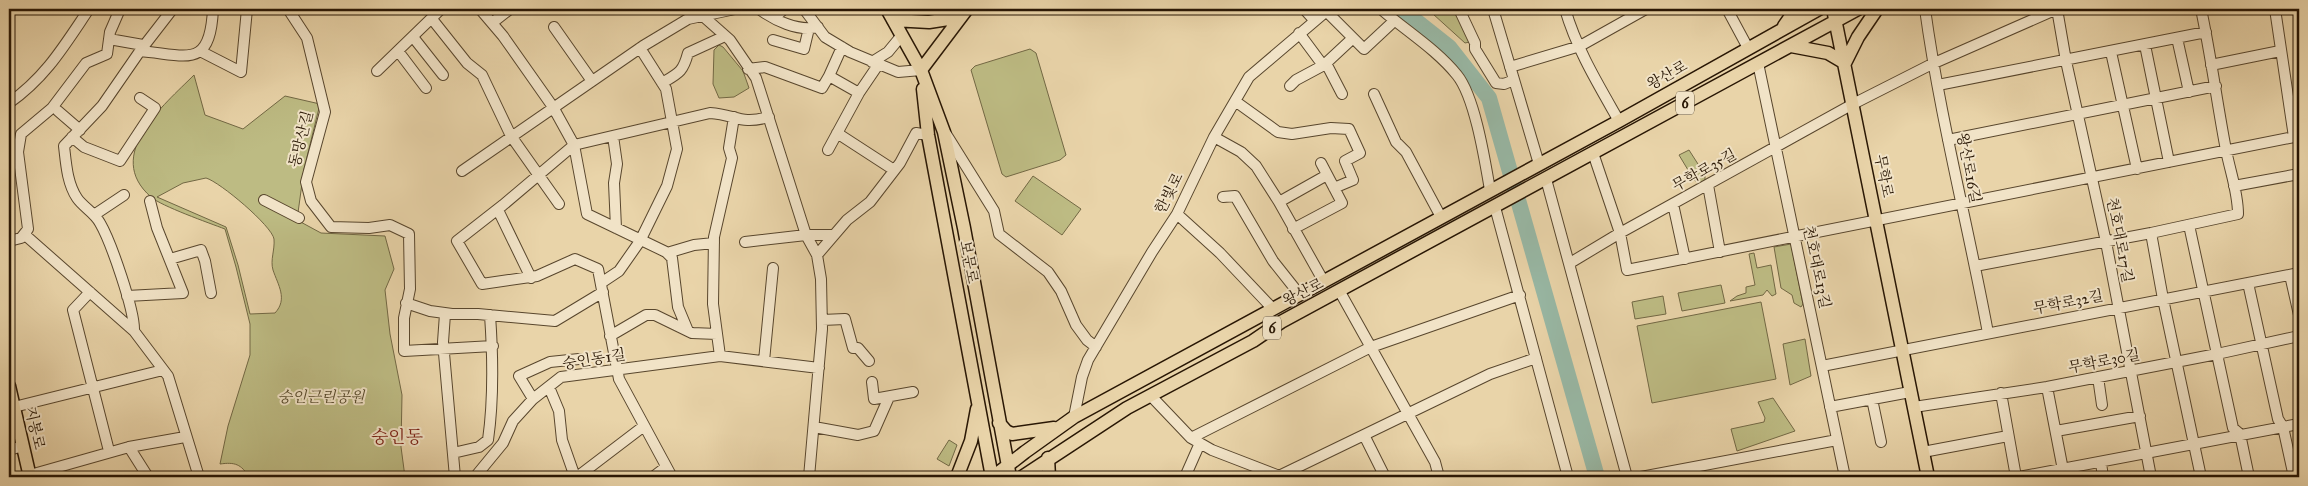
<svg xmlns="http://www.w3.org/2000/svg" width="2308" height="486" viewBox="0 0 2308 486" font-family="'IM FELL Great Primer','Noto Serif KR',serif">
<rect width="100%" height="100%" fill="#e9d4a9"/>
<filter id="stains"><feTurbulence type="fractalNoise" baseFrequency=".004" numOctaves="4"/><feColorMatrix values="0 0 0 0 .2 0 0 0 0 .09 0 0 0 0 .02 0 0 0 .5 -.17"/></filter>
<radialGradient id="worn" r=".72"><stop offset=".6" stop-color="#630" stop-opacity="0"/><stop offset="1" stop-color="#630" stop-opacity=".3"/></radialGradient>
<path fill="#bdbb83" stroke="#726844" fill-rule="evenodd" d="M1442 9H1459L1474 41 1465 43 1433 14Z
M719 45 723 47 743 71 749 88 734 97 719 98 713 84 714 50Z
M1030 49 1036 53 1066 155 1060 160 1006 177 1002 174 971 70 975 66Z
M194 75 205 115 243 129 285 96 320 104 304 169 297 220 321 233 385 236 394 269 385 290 390 334 402 395 401 447 405 477H249C241 464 235 462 220 464L228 426 250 355V324L236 267 225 229C209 223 161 206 151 197 103 155 164 105 194 75ZM206 178C220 182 272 226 274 239 275 250 270 260 273 270 278 285 288 299 275 313L250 314 238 265 226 227 157 197 183 183Z
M1689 150 1705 175V180L1701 184 1694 180 1679 155Z
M1033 176 1081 209 1062 235 1015 201Z
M1791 244 1803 304 1801 307 1794 303 1792 295 1781 288 1774 247Z
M1754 253 1757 268 1771 265 1776 294 1772 296 1767 290 1763 295 1730 301 1737 296 1746 293V287L1755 285 1749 254Z
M1721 285 1725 303 1682 311 1678 293Z
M1663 296 1666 314 1635 319 1632 302Z
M1761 302 1776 379 1652 403 1637 326Z
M1805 339 1811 376 1790 385 1783 344Z
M1773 398 1795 431 1737 451 1731 429 1764 422 1765 418 1758 402Z
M949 440 957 445 949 466 937 459Z"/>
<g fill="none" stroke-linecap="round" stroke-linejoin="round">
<path stroke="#98b8a5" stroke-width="16" d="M1401 9 1449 47 1489 98 1597 477"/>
<defs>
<path id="minor" d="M288 9 307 38 325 112 306 182 311 201 331 227 369 228 390 225 409 234 410 289 404 318V351L493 346
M480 9 503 36 553 107 574 145 587 214 666 252 672 258 678 307 688 331
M695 9 730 40 756 78 806 235 817 255 821 279 822 329 809 477
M759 9C774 20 798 32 818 27
M804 9 825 37 850 52 898 72 921 70
M1304 9 1314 20
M1381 9C1406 31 1436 49 1457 75 1475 97 1485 161 1490 190
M1459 9 1475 43V49L1496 83 1504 84 1514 80
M1493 9 1539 164
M1565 9C1577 50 1598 84 1619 121
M1727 9 1748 48
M1925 9C1940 118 1968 225 1988 333
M2057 9 2066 61 2106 242 2151 477
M2275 9 2294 137
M1326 11 1364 49 1394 21
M774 18 784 9
M432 19 467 63 482 75 511 136 559 204
M492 23 510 9
M554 27 592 81
M1299 33 1322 64 1328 67 1342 94
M413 37 443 75
M2177 38 2189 92
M109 39 143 45
M773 40 804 49 809 28
M2145 45 2169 162
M140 51 171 11 170 9
M200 51 241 72 247 9
M398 51 426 88
M2111 52 2137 169
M872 62 888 52 902 35
M1758 63 1845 477
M2211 65 2280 51
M1510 67 1580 46 1646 9
M748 69 765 67 822 88 829 76 859 93
M377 71 441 9
M829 76 842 47
M662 83C679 73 683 72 688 53L725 36
M1938 85 2206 32
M1290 86 1296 80 1324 65 1353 38
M1374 94 1396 142 1406 152 1441 217
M1235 101 1278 132 1292 134 1331 128 1349 129 1360 153 1345 161 1353 180 1334 188
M9 103C46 77 64 46 89 9
M58 111 80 130
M837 133 894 170
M946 134 994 211 999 234 1048 272 1061 291 1076 325 1087 340 1096 347
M613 136 617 164 614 183 616 228
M72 137 84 147 120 161 155 108 140 98
M1214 137 1241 152 1256 166 1279 202 1324 282
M1948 140 2216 86
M828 150 859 93 878 65
M1593 153 1620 233 1627 270 2299 136
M462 171 643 46 688 19 735 9
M1546 179 1627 477
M1708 185 1720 252
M2234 186 2299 174
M1223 197 1235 196 1273 261 1300 295
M264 200 299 218
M1279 202 1327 175
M1673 204 1685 259
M1495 207 1568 477
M498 210 531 278
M1177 214 1220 253 1273 309
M94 215 124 195
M2189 225 2233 428 2240 434 2249 477
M1293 229 1342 203 1321 163
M2151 233 2163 299 2201 477
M24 234 134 331 168 376 199 477
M9 241 21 238 28 229 18 152 21 134 52 108 86 63 107 54 110 32 120 9
M745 242 806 235H833
M667 253 694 245 714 243
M817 255 847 220 870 202 900 163 916 133 928 135
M170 259 201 250 205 261 211 293
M1570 263 1620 233 1853 104 1932 64 2057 9
M1975 266 2151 233 2238 214C2238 192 2230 171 2226 150 2217 103 2211 56 2201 9
M2290 275 2299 315
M601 283 619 271 640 241 667 186 677 149 666 89 640 48
M2248 283 2278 419 2283 427 2294 477
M90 292 73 310 109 451
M1340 292 1435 462 1439 477
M127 296 183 293 157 228 150 201
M406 303 430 311 452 314H478L555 321 603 292
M445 314 443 342 455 477
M822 320 845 319 853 348H858L869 361
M134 331C135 311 111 242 100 223 95 213 83 207 77 198 67 183 66 163 64 146L102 106 140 51C187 55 210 70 213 9
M610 336 646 315H655L692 333 717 334
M720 356 713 304 714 237 732 158 729 148 734 117
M764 361 773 268
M1822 366 2299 273
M2098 377 2102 405
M872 382 874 399 913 392
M549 387 559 411 562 440 575 477
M2047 387 2063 470
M2001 393 2016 477
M1151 396 1191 438 1212 450 1282 477
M533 399 519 376 550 362 579 359
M1872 399 1881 442
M14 407 163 370
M1830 407 1910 392
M1914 407 2047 387 2217 354 2299 336
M1074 417 1082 377 1088 360 1152 252 1177 214 1214 137 1249 77 1329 9
M814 427 858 435 874 431 889 397
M2056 431 2140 416
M1364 435 1385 477
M1191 438 1371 347 1520 295
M9 450 23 446
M1923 452 2008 436
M453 453 479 447 488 440C494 398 493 357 490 315
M2101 463 2103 477
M30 475 129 447
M1279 476 1490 374 1536 358
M148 477 129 447 185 437
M475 477 503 443 513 421 533 399 561 377 720 356 819 368
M580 477 581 474 644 426
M653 477 666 467
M672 477 619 379 598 269 575 259 537 276 482 284 457 241 503 205 574 145 710 113C737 115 740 125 769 117
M1185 477 1200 443
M1641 477 1837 440
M2019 477 2299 424"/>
<path id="major" d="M887 9 921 70 944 132 964 228 1010 477
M1833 9 1928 477
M893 20 929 22 961 17
M1784 26 1796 9
M1791 46 1828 53 1845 63
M1845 63 1858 37 1877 9
M921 70 967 9
M923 89 928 135 992 477
M9 386 30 477
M999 423 1006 431 1012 434 1054 428
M1048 458 1049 477
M957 477 971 441 977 409
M993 477 1025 452 1074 417 1619 121 1819 9
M1022 477 1127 408 1253 341 1281 322 1858 9"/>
</defs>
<use href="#minor" stroke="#58462d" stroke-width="12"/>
<use href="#major" stroke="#281604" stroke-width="15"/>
<use href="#minor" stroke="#f1e3c7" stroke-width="10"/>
<use href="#major" stroke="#e9d4a9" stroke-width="12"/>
</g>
<g text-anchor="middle" stroke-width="4" stroke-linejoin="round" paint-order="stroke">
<g fill="#f1e3c7" stroke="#64543e" stroke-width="1">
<rect x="1676" y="91.5" width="18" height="23" rx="4"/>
<rect x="1263" y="316.5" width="18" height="23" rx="4"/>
</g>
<g font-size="14" font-weight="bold" fill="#281604">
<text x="1685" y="108">6</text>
<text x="1272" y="333">6</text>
</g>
<g font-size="15" fill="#281604" stroke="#f1e3c7">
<text transform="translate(1667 75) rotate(-29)" y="5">왕산로</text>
<text transform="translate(301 139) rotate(-76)" y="5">동망산길</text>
<text transform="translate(1969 168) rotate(79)" y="5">왕산로16길</text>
<text transform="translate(1704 170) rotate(-29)" y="5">무학로35길</text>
<text transform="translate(1884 176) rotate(79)" y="5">무학로</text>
<text transform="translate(1169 193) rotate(-63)" y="5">한빛로</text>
<text transform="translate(2120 240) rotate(79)" y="5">천호대로17길</text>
<text transform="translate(969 262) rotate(79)" y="5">보문로</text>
<text transform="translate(1817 267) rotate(78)" y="5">천호대로13길</text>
<text transform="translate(1303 292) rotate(-27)" y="5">왕산로</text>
<text transform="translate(2068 302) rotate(-11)" y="5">무학로32길</text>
<text transform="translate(594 359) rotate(-9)" y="5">숭인동1길</text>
<text transform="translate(2104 361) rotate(-11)" y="5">무학로30길</text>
<text transform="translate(35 428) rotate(77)" y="5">지봉로</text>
</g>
<g font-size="15" font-style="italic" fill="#55482a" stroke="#f1e3c7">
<text x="321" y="402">숭인근린공원</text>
</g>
<g font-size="18" fill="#7a1f14" stroke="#f1e3c7">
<text x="397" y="443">숭인동</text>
</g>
</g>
<rect width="2308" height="486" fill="none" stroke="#e9d4a9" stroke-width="30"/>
<rect x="10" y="10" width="2288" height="466" fill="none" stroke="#281604" stroke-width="2.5"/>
<rect x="15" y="15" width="2278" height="456" fill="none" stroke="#281604"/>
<rect width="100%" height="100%" filter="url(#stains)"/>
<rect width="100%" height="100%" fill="url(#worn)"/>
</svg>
